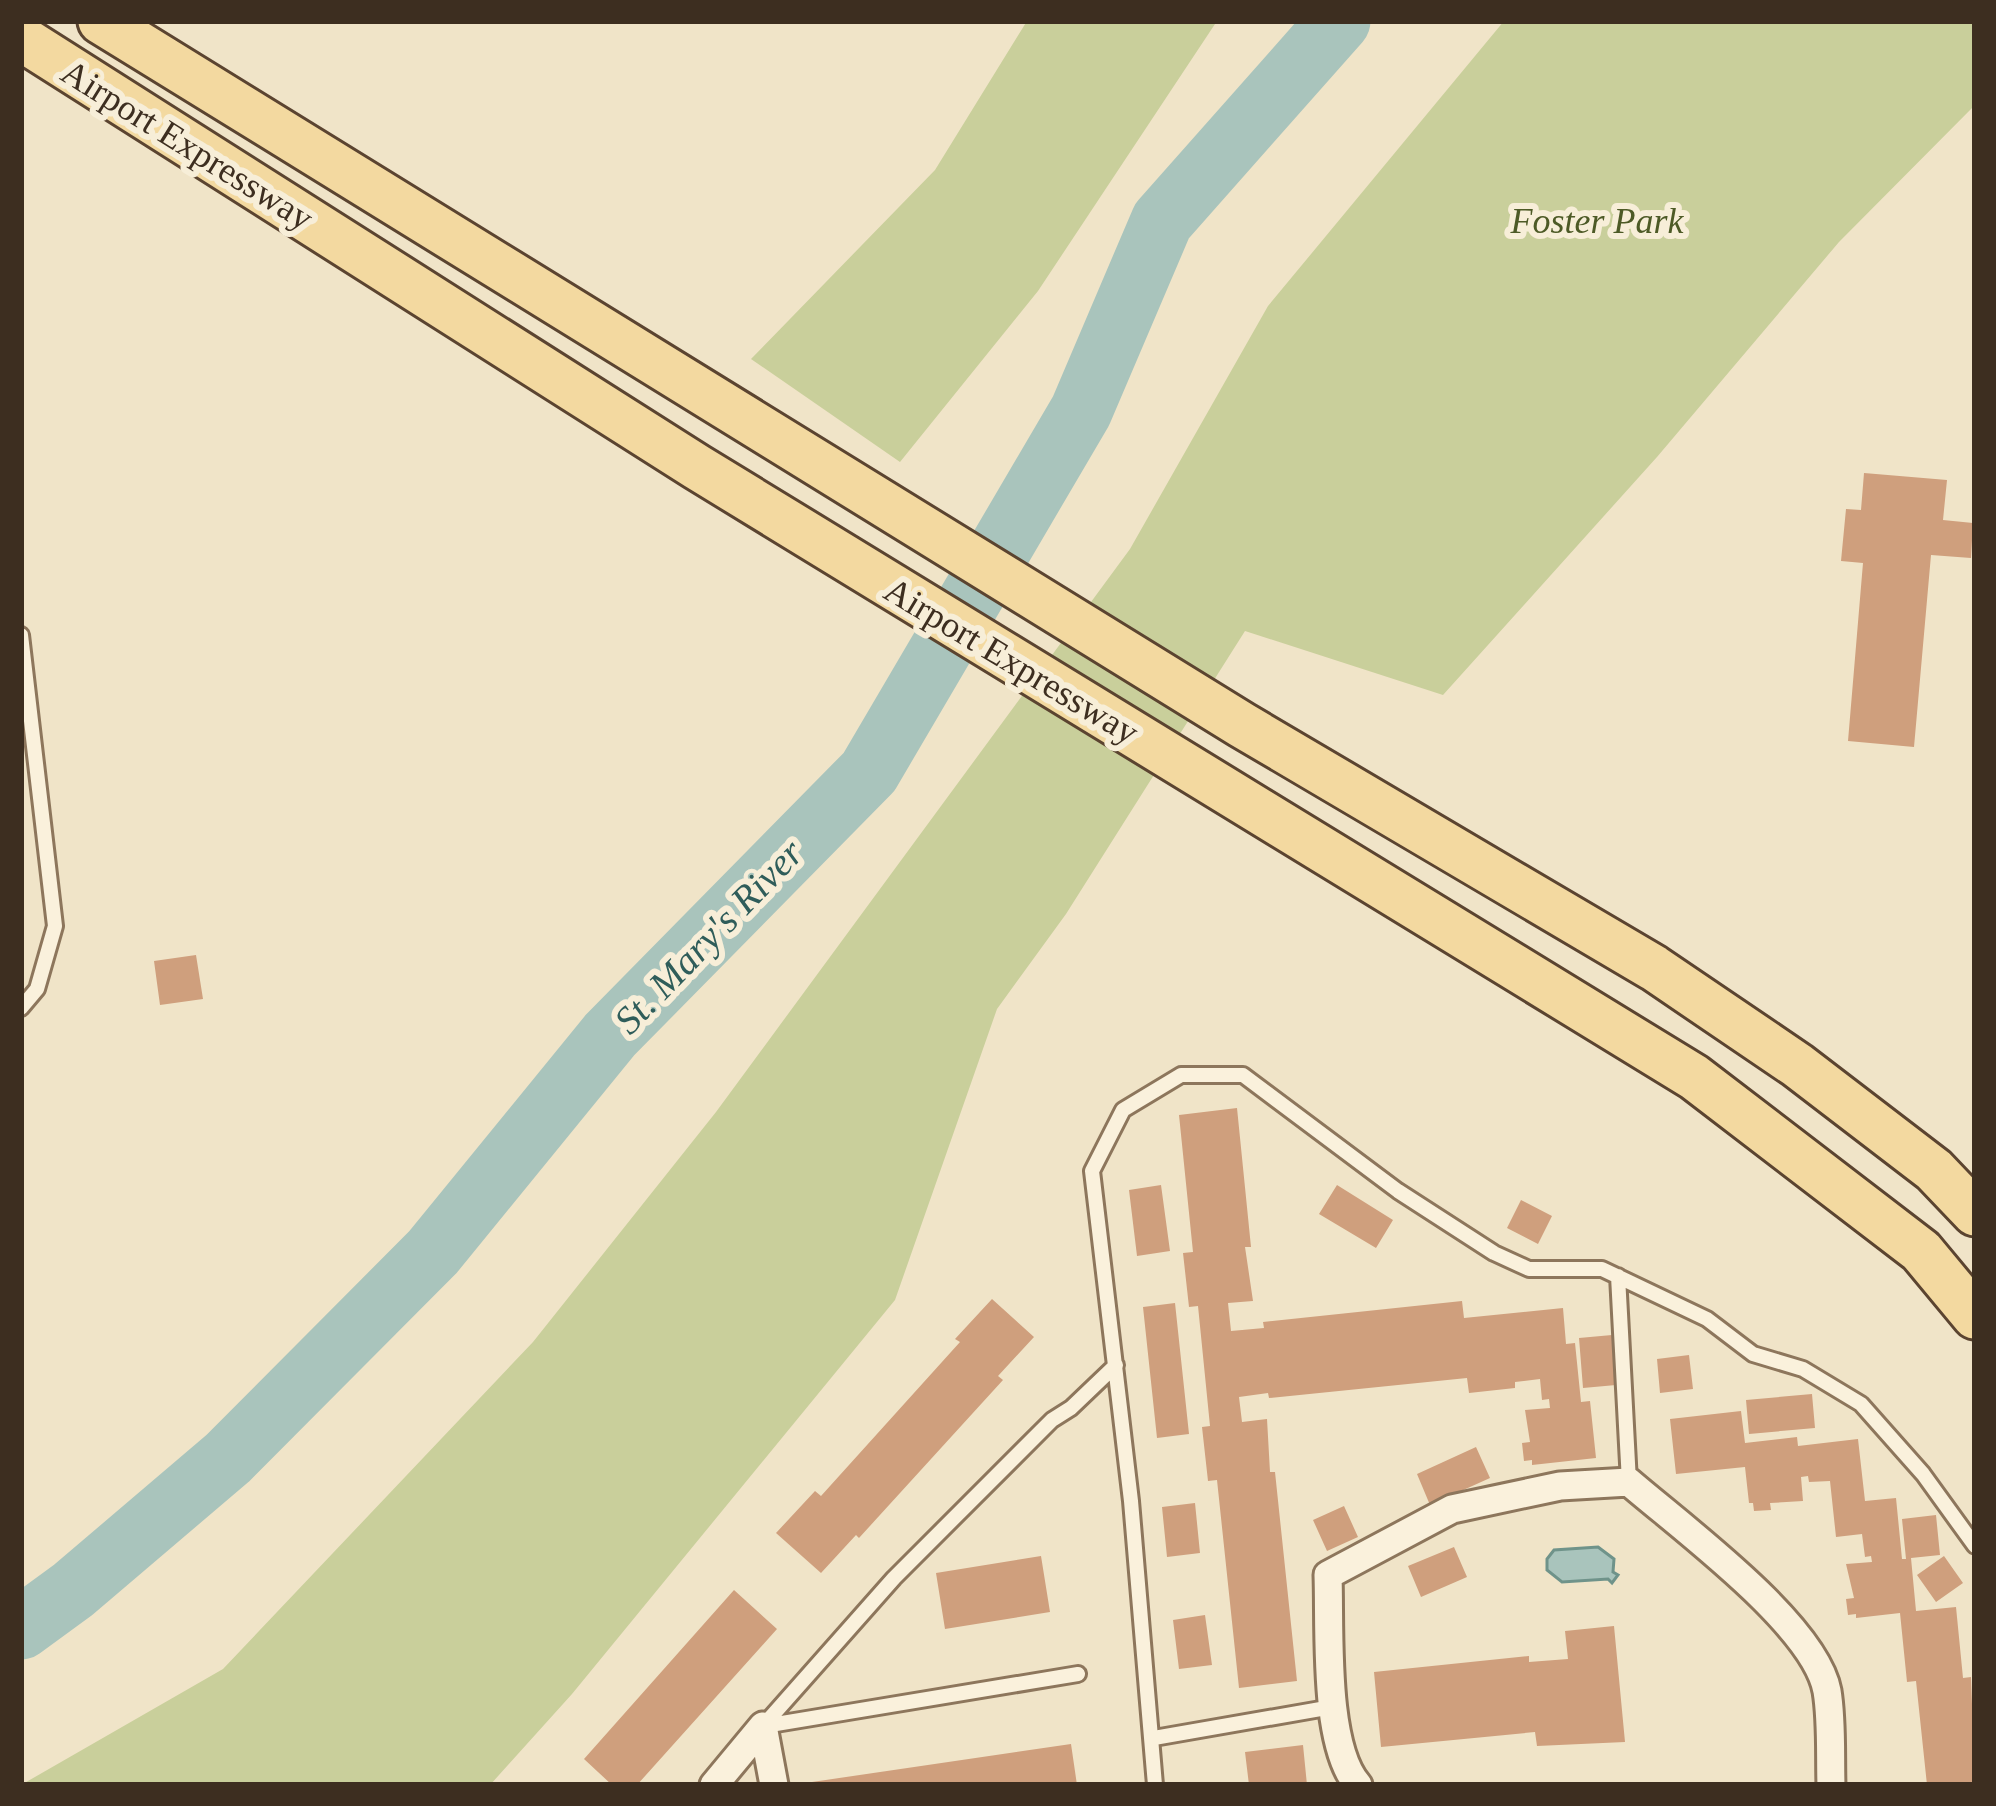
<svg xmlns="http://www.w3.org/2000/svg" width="1996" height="1806" viewBox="0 0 1996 1806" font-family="'Times New Roman',serif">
<rect width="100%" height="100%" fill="#f0e4c8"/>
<path fill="#c9cf9b" d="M1027 21H1217L1038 291 900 462 751 359 935 170Z
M1504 21H1975V105L1839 242 1657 457 1443 695 1245 631 1066 914 997 1009 895 1300 572 1694 490 1785H21L223 1669 533 1342 716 1112 1130 549 1268 306Z"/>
<path fill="#a9c4bc" stroke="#6f938a" stroke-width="3" d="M1598 1547 1614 1559 1613 1572 1618 1575 1612 1583 1608 1579 1562 1582 1547 1570V1559L1554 1550Z"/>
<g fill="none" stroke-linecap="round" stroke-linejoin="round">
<path stroke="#a9c4bc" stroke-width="63" d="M21 1628 73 1590 228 1458 433 1252 610 1035 869 772 1081 411 1162 221 1339 21"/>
</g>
<path fill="#cf9f7d" d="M1864 473 1947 480 1943 520 1973 523 1971 558 1931 555 1914 747 1848 741 1863 563 1841 561 1846 509 1861 510Z
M196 955 203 999 160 1005 154 961Z
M1237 1108 1251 1247H1245L1253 1301 1228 1303 1231 1331 1264 1328 1263 1322 1462 1301 1464 1318 1563 1308 1566 1344 1575 1343 1581 1402 1590 1401 1596 1458 1532 1465V1460L1524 1461 1522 1443 1530 1442 1525 1410 1550 1408 1549 1399 1542 1400 1540 1379 1515 1382V1388L1469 1393 1467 1378 1269 1398 1268 1393 1239 1397 1242 1422 1267 1419 1270 1472H1275L1297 1681 1239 1688 1217 1480 1208 1481 1202 1427 1210 1426 1198 1306 1189 1307 1183 1253 1193 1252 1179 1115Z
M1161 1185 1170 1251 1137 1256 1129 1190Z
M1337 1185 1393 1220 1376 1248 1319 1214Z
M1521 1200 1552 1216 1538 1244 1507 1228Z
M992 1299 1034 1337 998 1376 1003 1380 859 1538 856 1535 821 1573 776 1533 815 1491 821 1496 960 1342 955 1339Z
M1175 1303 1189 1434 1157 1438 1143 1307Z
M1612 1335 1616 1385 1583 1388 1579 1338Z
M1689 1355 1693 1389 1660 1393 1657 1359Z
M1812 1394 1815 1428 1749 1434 1746 1400Z
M1741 1411 1745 1443 1797 1437 1798 1446 1858 1439 1865 1501 1896 1498 1902 1559H1906L1902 1519 1936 1515 1940 1555 1911 1558 1916 1611 1956 1607 1963 1678 1971 1677 1975 1785H1927L1916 1681 1907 1682 1900 1613 1856 1618V1614L1848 1615 1846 1599 1854 1598 1846 1564 1872 1562 1871 1556 1865 1557 1862 1534 1836 1537 1830 1481 1809 1482 1808 1476 1801 1477 1803 1501 1770 1503 1771 1510 1754 1511 1753 1503H1749L1745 1467 1676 1474 1670 1419Z
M1476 1447 1490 1478 1430 1505 1417 1474Z
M1195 1503 1200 1553 1167 1557 1162 1507Z
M1344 1506 1358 1537 1327 1551 1313 1520Z
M1454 1547 1467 1577 1421 1597 1408 1566Z
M1041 1556 1050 1612 945 1629 936 1573Z
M1944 1556 1963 1583 1936 1602 1917 1575Z
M734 1590 777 1629 637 1785H612L584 1759Z
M1205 1615 1212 1665 1179 1669 1173 1620Z
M1614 1626 1625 1742 1537 1746 1535 1732 1381 1747 1374 1672 1529 1656V1662L1568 1659 1565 1631Z
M1071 1744 1077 1785H812V1782Z
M1303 1745 1307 1785H1249L1245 1752Z"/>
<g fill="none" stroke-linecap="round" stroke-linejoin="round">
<defs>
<path id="lane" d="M21 635 55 926 37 989 21 1008
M1618 1276 1629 1482
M763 1726 894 1578 1052 1420 1071 1408 1116 1365
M764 1726 1078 1674
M1154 1738 1332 1707
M1155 1785 1131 1501 1092 1171 1123 1110 1181 1075H1243L1398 1191 1494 1253 1529 1269H1602L1707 1319 1753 1354 1803 1369 1861 1404 1923 1474 1975 1546"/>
<path id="street" d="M763 1726 774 1785
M714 1785 763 1726
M1358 1785C1323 1745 1330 1629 1328 1575L1452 1509 1560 1486 1629 1482C1681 1527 1815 1625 1827 1691 1832 1721 1830 1755 1831 1785"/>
<path id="primary" d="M101 21 1242 725 1654 968 1797 1065 1934 1170 1975 1213
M21 38 697 467 1694 1077 1921 1251 1975 1316"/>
</defs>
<use href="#lane" stroke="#8d765c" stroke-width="20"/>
<use href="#street" stroke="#8d765c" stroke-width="33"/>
<use href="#primary" stroke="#5b4430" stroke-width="51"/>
<use href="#lane" stroke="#faf1dc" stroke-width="14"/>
<use href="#street" stroke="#faf1dc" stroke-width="27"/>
<use href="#primary" stroke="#f3d9a0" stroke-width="45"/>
</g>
<g text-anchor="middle" stroke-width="12" stroke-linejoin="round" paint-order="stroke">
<g font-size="36" fill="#3d2e20" stroke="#f7eed8">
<text transform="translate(188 144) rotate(32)" y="13">Airport Expressway</text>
<text transform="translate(1012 660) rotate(31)" y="13">Airport Expressway</text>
</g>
<g font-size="36" font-style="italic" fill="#4d5a26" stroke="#f7eed8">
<text x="1597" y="233">Foster Park</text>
</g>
<g font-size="39" font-style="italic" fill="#2f5d5a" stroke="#f7eed8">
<text transform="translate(708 936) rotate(-46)" y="14">St. Mary's River</text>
</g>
</g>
<rect width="1996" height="1806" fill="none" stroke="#3d2e20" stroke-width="48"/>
</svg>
